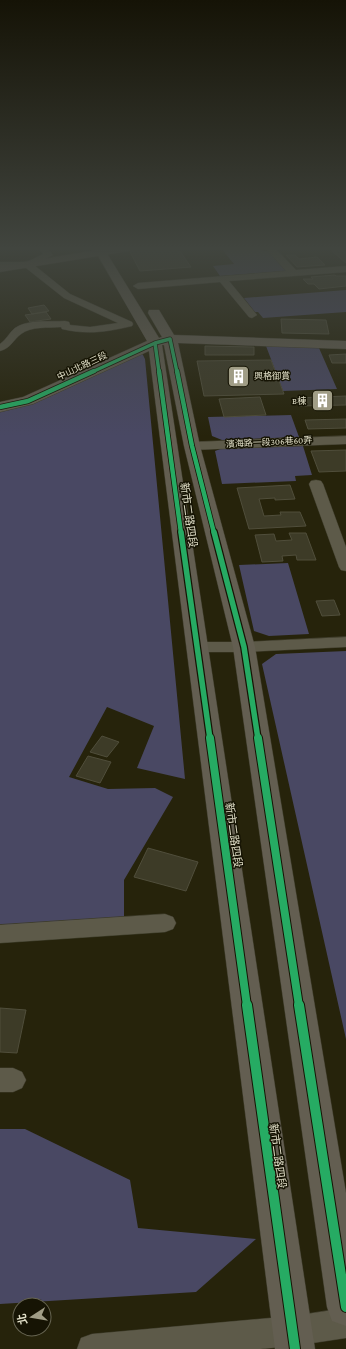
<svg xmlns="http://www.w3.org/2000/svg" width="346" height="1349" viewBox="0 0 346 1349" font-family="'Crimson Pro','Noto Sans TC',serif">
<rect width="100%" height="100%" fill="#26230b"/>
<path fill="#494863" d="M220 247H259L263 251H270L287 269 285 271 220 276 213 266 234 264Z
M346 290V312L263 318 258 312H255L244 298Z
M266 346 319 348 337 389 283 391Z
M140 349 145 359 185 779 137 768 154 726 107 707 69 777 108 789 155 788 173 797 124 880V930L0 929V407Z
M291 415 299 437 222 440 212 436 208 417Z
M303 446 312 475 295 476 296 481 222 484 215 451 223 448Z
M288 563 309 634 269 636 254 631 239 565Z
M346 651V1039L262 664 276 654Z
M0 1129H25L130 1180 138 1228 256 1239 196 1292 0 1304Z"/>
<path fill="#3d3b27" stroke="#504e3b" d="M151 247H177L191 267 140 271 130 252 133 250Z
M346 249V263L332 251Z
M286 255H295L299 259 317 257 325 265 297 267Z
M335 275 336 276H346V286L319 289 314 284H308L303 279H313L311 277Z
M44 305 49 311 32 314 28 308Z
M46 312 51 319 30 322 25 315Z
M281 319 326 320 329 334 282 333Z
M205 346 254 347V355H205Z
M346 354V363H332L329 355Z
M271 360 284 394 204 396 197 361Z
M346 396V405L299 406 296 398Z
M260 397 266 415 224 417 219 399Z
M346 419V428L308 429 305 420Z
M346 450V471L319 472 311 451Z
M290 485 295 499 275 500V498L259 499 264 516 281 515 280 512H300L306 526 249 529 237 488Z
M289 533H306L316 560H297L296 555 282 556 283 561 262 562 255 535 274 534 276 541 292 540Z
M334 600 340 615 322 616 316 601Z
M102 736 119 742 107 757 90 752Z
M88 756 111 762 100 783 76 776Z
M148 848 198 862 186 891 134 877Z
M0 1008 26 1010 17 1053 0 1052Z"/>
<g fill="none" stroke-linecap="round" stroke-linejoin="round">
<defs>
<path id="street" d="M37 247H46L53 255 34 265 70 294 132 322 133 324 132 326C107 332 87 335 62 329L61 327C49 328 31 326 21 334 13 340 11 348 0 351V344C6 340 9 333 15 328 28 319 50 322 65 321L69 322 70 325 90 327 118 323 64 298 26 268H0V262H27L43 254Z
M267 247H274L296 270 346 266V272L229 281 257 315 252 318 249 317 220 282 138 289 133 286 138 283 286 271 267 250Z
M346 436V444L192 450 188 449 186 446 188 443 192 442Z
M316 480 321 481 323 484 346 547V571L341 570 339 567 309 484 311 481Z
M346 637V647L244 652H197L191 651 189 647 191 643 197 642H244Z
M165 914 173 917 176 923 173 929 165 932 0 943V925Z
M0 1068H13L22 1072 26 1080 22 1088 13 1092H0Z
M346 1308V1338L293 1346 260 1349H77L81 1338 92 1334 293 1316Z"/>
<path id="secondary" d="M93 247H103L159 338 162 337 148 313 149 310H159L174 335 346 341V349L178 343 200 446 255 647 346 1193V1326L332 1321 327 1307 233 647 184 446 164 345H162L315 1349H275L149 351 33 404 0 412V402L23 397 147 341Z"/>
<path id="primary" d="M115 247H141L135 250 0 272V266Z"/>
</defs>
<use href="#street" stroke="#3e3c2b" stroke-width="1"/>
<use href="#secondary" stroke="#3e3c2b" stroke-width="1"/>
<use href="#primary" stroke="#3e3c2b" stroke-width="1"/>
<use href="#street" fill="#5d5a49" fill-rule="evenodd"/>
<use href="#secondary" fill="#635e51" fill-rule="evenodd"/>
<use href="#primary" fill="#61594c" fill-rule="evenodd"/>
<defs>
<path id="cycleway-far4" d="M155 343 159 372
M92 372 155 343 170 339 177 372"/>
<path id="cycleway-far3" d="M159 371 181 533
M177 371 192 446 214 533
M0 407 28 401 94 371"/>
<path id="cycleway-far2" d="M181 532 210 739
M214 532 244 647 258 739"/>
<path id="cycleway-far1" d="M210 738 247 1006
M258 738 299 1006"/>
<path id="cycleway" d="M247 1005 295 1349
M299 1005 346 1307"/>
</defs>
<use href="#cycleway-far4" stroke="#161404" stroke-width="5"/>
<use href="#cycleway-far3" stroke="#161404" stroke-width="6"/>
<use href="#cycleway-far2" stroke="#161404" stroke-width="8"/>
<use href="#cycleway-far1" stroke="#161404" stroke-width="10"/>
<use href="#cycleway" stroke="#161404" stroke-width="12"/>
<use href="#cycleway-far4" stroke="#26ab63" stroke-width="3.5"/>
<use href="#cycleway-far3" stroke="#26ab63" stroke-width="4.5"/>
<use href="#cycleway-far2" stroke="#26ab63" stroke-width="5.5"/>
<use href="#cycleway-far1" stroke="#26ab63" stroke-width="8"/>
<use href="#cycleway" stroke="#26ab63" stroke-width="10"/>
</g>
<linearGradient id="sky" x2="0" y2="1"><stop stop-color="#151306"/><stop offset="0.57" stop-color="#41453f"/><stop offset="1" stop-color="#41453f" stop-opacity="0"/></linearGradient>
<rect width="346" height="436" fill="url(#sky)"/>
<defs>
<symbol id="building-square" viewBox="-11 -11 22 22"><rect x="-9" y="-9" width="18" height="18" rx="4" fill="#a09d86" stroke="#161404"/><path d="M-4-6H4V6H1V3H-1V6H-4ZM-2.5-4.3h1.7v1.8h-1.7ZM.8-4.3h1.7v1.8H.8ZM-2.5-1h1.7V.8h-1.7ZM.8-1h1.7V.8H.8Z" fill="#fff"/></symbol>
</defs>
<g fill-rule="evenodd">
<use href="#building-square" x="226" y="364" width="25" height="25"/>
<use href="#building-square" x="310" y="388" width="25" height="25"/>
</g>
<g text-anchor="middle" stroke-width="3" stroke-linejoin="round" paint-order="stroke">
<g font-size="9" fill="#e1dfc8" stroke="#161404">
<text transform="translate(82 366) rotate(-25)" y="3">中山北路三段</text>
<text transform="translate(269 442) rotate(-3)" y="3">濱海路一段306巷60弄</text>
</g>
<g font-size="9" fill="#e1dfc8" stroke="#161404" text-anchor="start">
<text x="254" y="379">興格御賞</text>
<text x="306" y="404" text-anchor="end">B棟</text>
</g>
<g font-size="11" fill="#e1dfc8" stroke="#161404">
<text transform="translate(189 515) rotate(82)" y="4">新市二路四段</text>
<text transform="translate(234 835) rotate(82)" y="4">新市二路四段</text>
<text transform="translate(278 1156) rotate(82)" y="4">新市二路四段</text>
</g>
</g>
<g transform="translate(32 1317) rotate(258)"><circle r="19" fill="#161404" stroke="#676552"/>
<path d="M0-3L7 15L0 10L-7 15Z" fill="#a09d86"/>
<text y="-6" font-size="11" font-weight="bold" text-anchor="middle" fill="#e1dfc8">北</text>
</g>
</svg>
